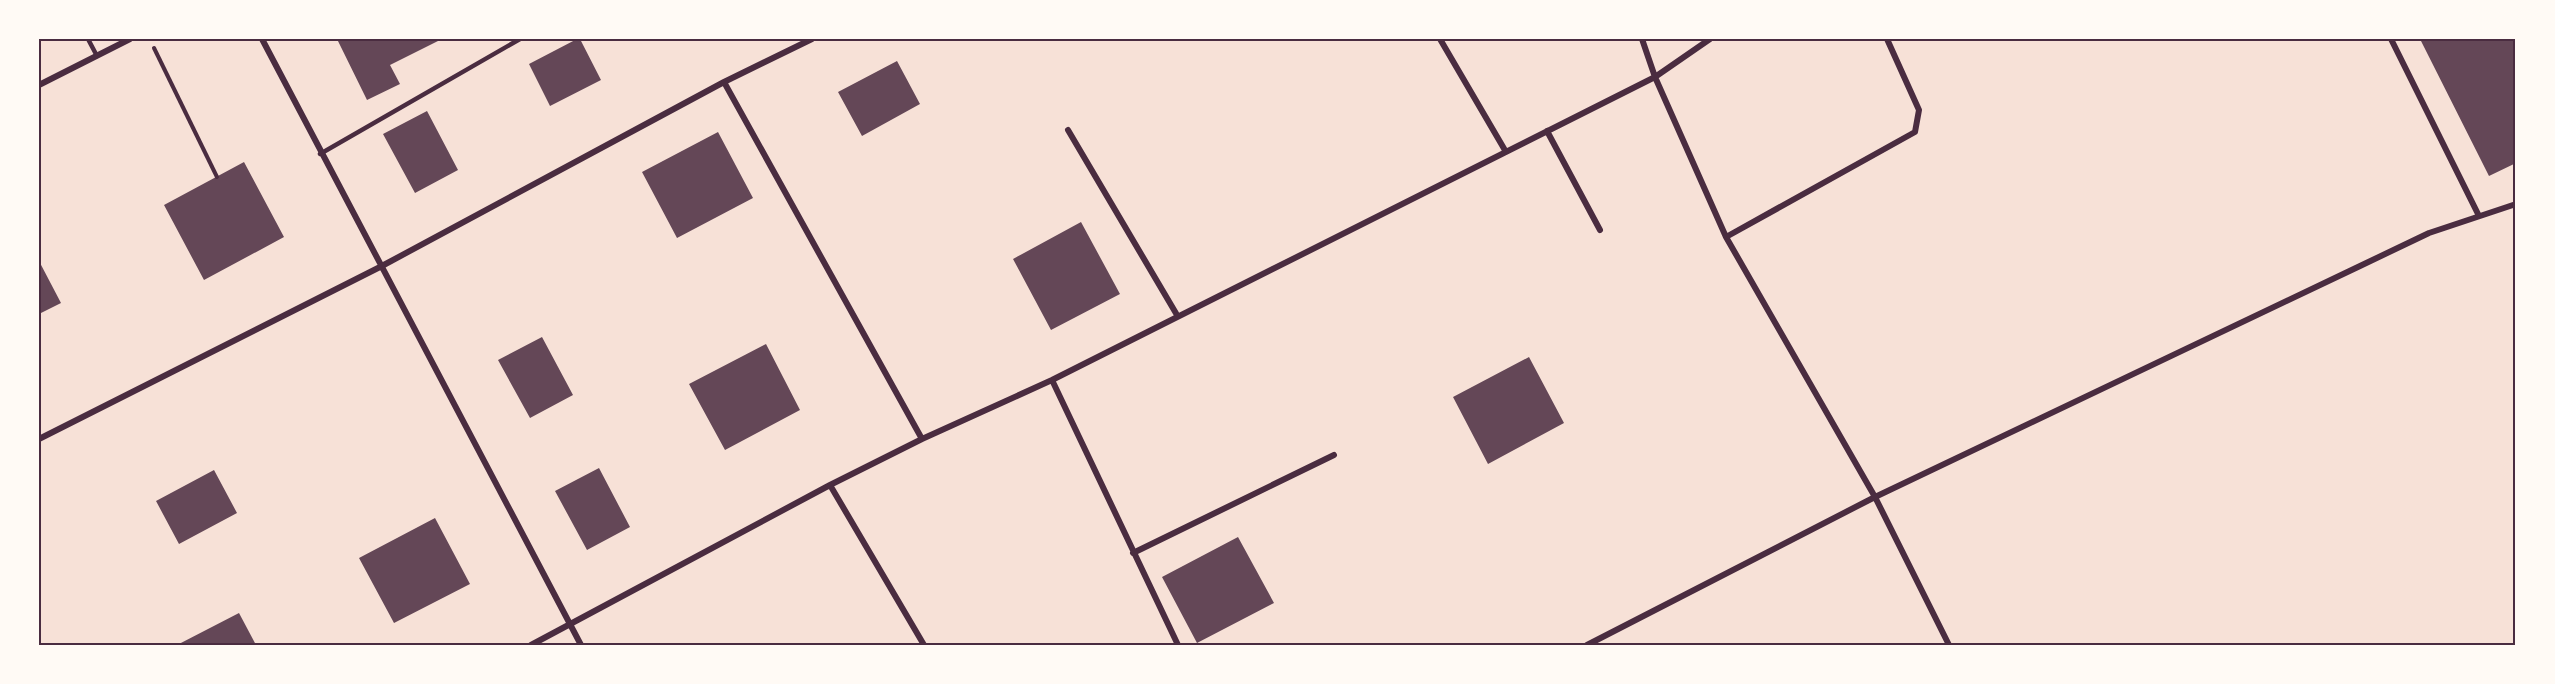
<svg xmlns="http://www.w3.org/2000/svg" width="2555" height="684" viewBox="0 0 2555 684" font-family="Mulish,sans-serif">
<rect width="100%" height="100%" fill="#f7e1d7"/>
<path fill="#644757" d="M337 39H442L390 65 400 84 367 100Z
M577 39H580L601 80 550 106 529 64Z
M2420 39H2516V163L2489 176Z
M897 61 920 104 862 136 838 92Z
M427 111 458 170 415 193 383 134Z
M718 132 753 198 677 238 642 172Z
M244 162 284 237 204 280 164 205Z
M1081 222 1120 294 1051 330 1013 259Z
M39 261 61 303 39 314Z
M542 337 573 395 530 418 498 360Z
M766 344 800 410 725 450 689 384Z
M1529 357 1564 423 1488 464 1453 397Z
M599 468 630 527 587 550 555 491Z
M214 470 237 513 179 544 156 501Z
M435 518 470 584 394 623 359 558Z
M1238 537 1274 603 1197 643 1162 577Z
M239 613 256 645H177Z"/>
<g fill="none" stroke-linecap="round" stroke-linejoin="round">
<path stroke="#4a2c40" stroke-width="4" d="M154 48 217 177"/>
<path stroke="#4a2c40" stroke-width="4.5" d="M88 39 97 56
M320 154 520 39"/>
<path stroke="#4a2c40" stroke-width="6" d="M262 39 581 645
M1440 39 1506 152
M1642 39 1655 77 1726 237 1875 497 1949 645
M2391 39 2479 216
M724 82 922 439
M39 85 130 39
M1068 130 1177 315
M1547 131 1600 230
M1726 237 1915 132 1919 110 1887 39
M1052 380 1178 645
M39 439 380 267 724 82 812 39
M830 485 924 645
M1133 553 1334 455
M531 645 830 485 922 439 1052 380 1655 77 1710 39
M1587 645 1875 497 2360 266 2429 233 2516 204"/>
</g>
<rect width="2555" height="684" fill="none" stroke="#fffaf5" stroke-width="81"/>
<rect x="40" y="40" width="2474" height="604" fill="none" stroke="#4a2c40" stroke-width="2"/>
</svg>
